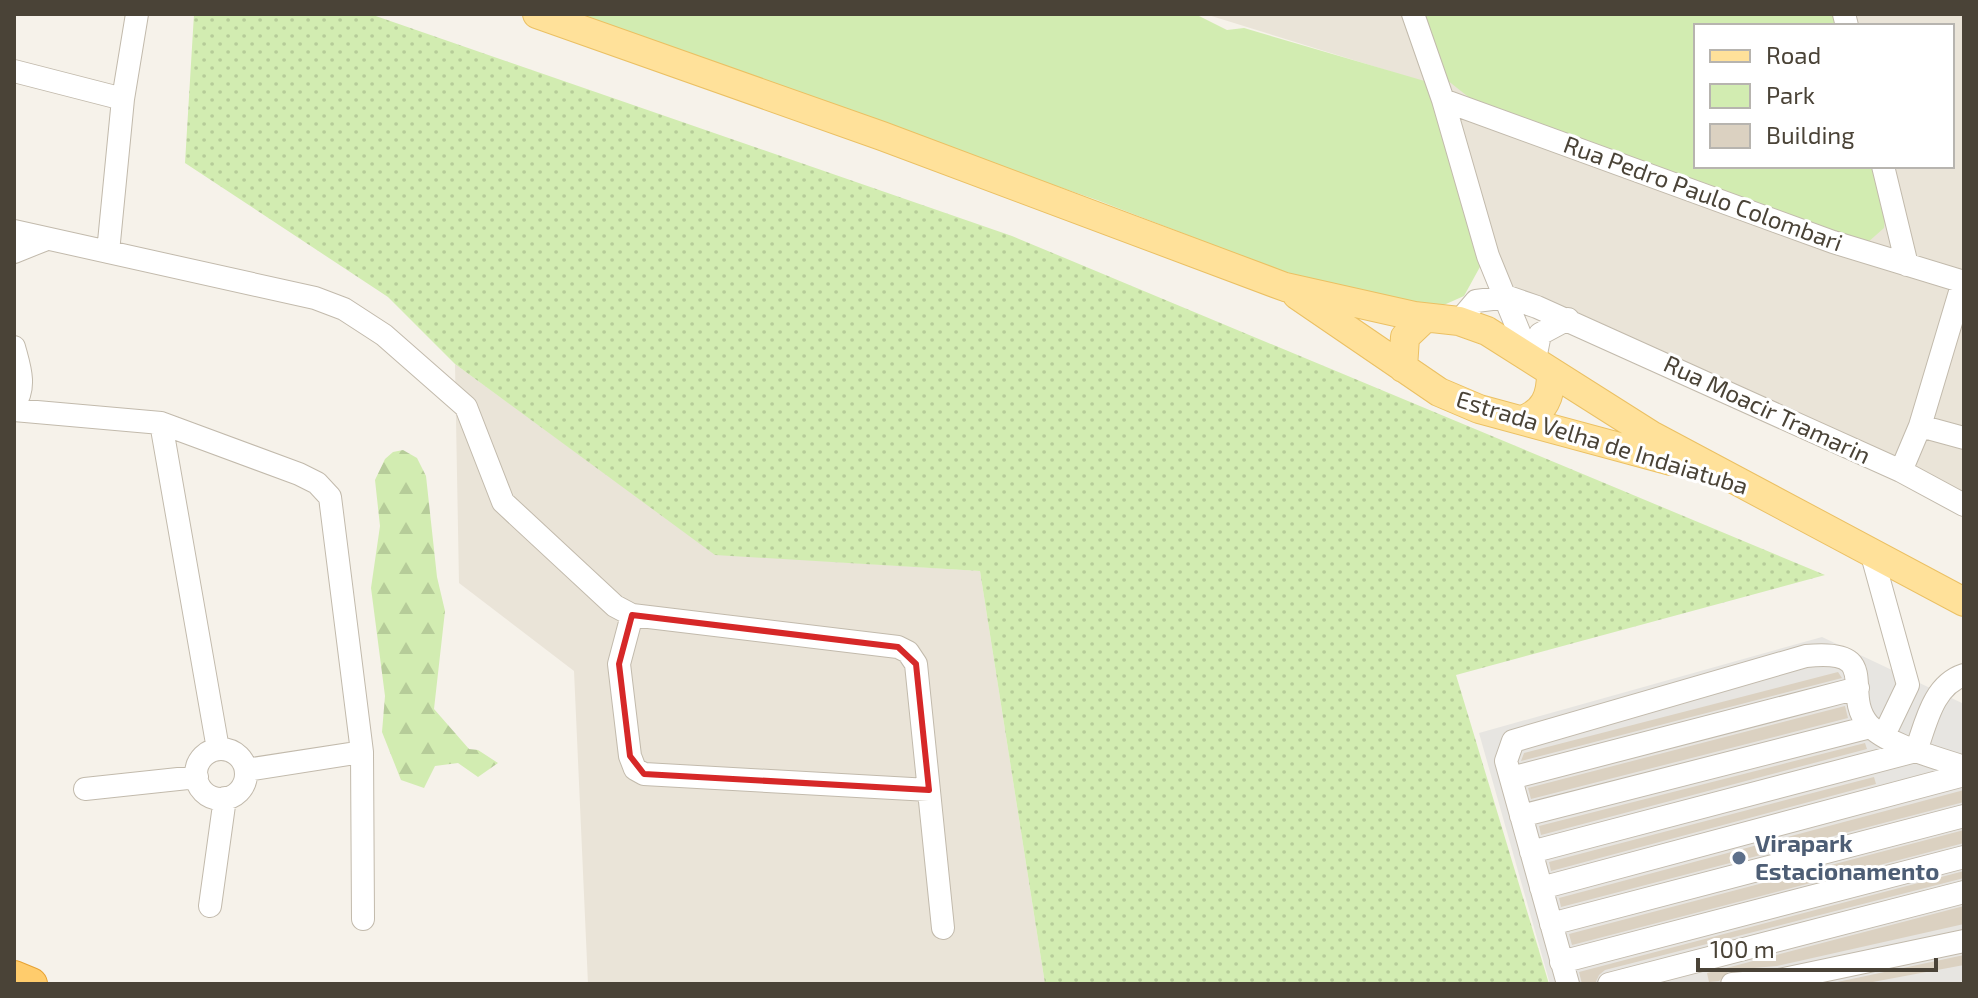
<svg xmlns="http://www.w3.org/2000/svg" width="1978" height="998" viewBox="0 0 1978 998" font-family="'Exo 2',sans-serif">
<defs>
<pattern id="grass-dots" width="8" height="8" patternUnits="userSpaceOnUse" patternTransform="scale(2)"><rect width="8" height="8" fill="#d2ecb1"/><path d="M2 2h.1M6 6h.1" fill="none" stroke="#b6cc99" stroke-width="1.8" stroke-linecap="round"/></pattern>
<pattern id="forest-firs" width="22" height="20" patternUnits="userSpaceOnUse" patternTransform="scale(2)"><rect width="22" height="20" fill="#d2ecb1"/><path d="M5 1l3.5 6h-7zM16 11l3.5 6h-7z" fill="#b6cc99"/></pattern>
</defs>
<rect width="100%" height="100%" fill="#f6f2ea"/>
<path fill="#eae4d8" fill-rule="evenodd" d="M1205 14H1964V505L1508 297 1389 71ZM1696 26H1952V166H1696Z
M455 364 715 554 980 571 1045 984H588L574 671 459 583Z"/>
<path fill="url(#grass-dots)" d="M194 14H370L1012 236 1825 575 1456 675 1549 984H1045L980 571 715 555 455 364 388 297 185 163Z"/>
<path fill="url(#forest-firs)" d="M403 450 417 458 426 476 437 577 445 611 434 709 469 749 478 750 498 763 478 777 458 763 435 766 424 788 401 780 382 732 385 696 371 588 380 526 375 480 385 459 393 452Z"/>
<path fill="#d2ecb1" d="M560 14H1195L1227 30 1244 28 1428 82 1481 265 1464 296 1437 308 1327 289 1097 200Z
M1422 14H1833L1836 26H1696V166H1872L1885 219 1884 228 1867 243 1471 99 1447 80Z"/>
<path fill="#e7e5e1" d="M1822 637 1964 704V984H1550L1479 733Z"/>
<path fill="#dbd1c1" d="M1838 672 1842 678 1521 761 1524 753Z
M1845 706 1848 718 1531 799 1528 788Z
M1865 743 1867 749 1541 835 1539 826Z
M1874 777 1876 784 1551 871 1549 862Z
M1964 790V802L1561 907 1559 898Z
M1964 830V843L1572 945 1569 934Z
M1964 871V878L1605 970 1599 975 1595 984H1582L1579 972Z
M1964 906V924L1777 966 1730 970 1719 981 1709 982 1707 973Z
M1964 955V965L1862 984H1828Z"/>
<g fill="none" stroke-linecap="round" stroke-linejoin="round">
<defs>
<path id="minor" d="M1413 14 1443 100 1488 256 1528 354
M1844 14 1847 26
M14 71 123 99
M1443 100 1833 242 1964 282
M1883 166 1907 265
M14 231 315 298 344 309 384 335 466 407 503 502 615 606 632 615 898 647 908 652 916 664 943 928
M14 252 44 240
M108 252 123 99 137 14
M1459 321 1476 301 1508 297 1537 307 1901 471 1964 505
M14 347C19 366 27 387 14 404
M1535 359 1540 334 1568 319
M14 410 161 423 299 474 317 483 330 497 362 752 363 919
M161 423 218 749
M1920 426 1964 438
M1901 471 1920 426 1963 282
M1872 555 1908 685 1884 735
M632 615 619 664 630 756 635 769 644 774 929 790
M196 774a25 25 0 1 1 50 0a25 25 0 1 1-50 0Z
M246 770 362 752
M1511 778 1858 688
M85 789 197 777
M1521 816 1870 727
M1531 852 1916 751C1926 723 1933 685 1964 675
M1541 888 1964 775
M210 906 225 798
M1551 924 1964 816
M1561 962 1964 857
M1568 984 1506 761 1513 741 1806 656C1884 648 1841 692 1868 724 1886 745 1938 758 1964 767
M1609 984 1964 892
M1732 984 1779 980 1964 941"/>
<path id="major" d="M537 14 882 136 1285 287 1414 316 1459 321 1487 331 1651 435 1964 602
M1297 295 1439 392 1479 409 1671 461
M1403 368 1405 337 1425 318
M1522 420C1545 412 1551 396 1551 373"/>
<path id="highway" d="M14 977 31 984"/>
</defs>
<use href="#minor" stroke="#c2baac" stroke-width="24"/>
<use href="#major" stroke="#ebc063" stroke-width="30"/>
<use href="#highway" stroke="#e7a233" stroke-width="34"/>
<use href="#minor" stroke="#fff" stroke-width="22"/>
<use href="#major" stroke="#ffe19a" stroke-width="28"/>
<use href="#highway" stroke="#ffcc6c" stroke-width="32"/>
</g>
<path fill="none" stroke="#d62828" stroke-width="6" stroke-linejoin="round" d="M632 615 898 647 916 664 929 790 644 774 630 756 619 664Z"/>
<circle fill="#5c6f8a" stroke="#fff" stroke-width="3" cx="1739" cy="858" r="8"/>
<g text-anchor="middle" stroke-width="6" stroke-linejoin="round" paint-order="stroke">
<g font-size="24" fill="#4a4337" stroke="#fff">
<text transform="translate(1703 194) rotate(20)" y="8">Rua Pedro Paulo Colombari</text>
<text transform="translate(1767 410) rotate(25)" y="8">Rua Moacir Tramarin</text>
<text transform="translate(1602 443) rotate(17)" y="8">Estrada Velha de Indaiatuba</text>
</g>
<g font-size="24" font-weight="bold" fill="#4e5e75" stroke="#fff" text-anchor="start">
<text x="1755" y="852">Virapark<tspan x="1755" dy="28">Estacionamento</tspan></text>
</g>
</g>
<rect width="1978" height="998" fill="none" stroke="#4a4337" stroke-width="32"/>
<rect x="1694" y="24" width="260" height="144" fill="#ffffff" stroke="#b7b4af" stroke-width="2"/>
<rect x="1710" y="50" width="40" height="12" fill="#ffe19a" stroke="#b7b4af" stroke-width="2"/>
<text x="1766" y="64" font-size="24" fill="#4a4337">Road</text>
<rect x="1710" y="84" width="40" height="24" fill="#d2ecb1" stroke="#b7b4af" stroke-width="2"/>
<text x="1766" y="104" font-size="24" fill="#4a4337">Park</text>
<rect x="1710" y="124" width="40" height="24" fill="#dbd1c1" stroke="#b7b4af" stroke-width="2"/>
<text x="1766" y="144" font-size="24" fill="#4a4337">Building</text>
<path d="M1698 958v12h238v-12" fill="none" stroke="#4a4337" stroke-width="4"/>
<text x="1710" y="958" font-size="24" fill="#4a4337" stroke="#ffffff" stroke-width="6" paint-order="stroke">100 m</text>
</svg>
